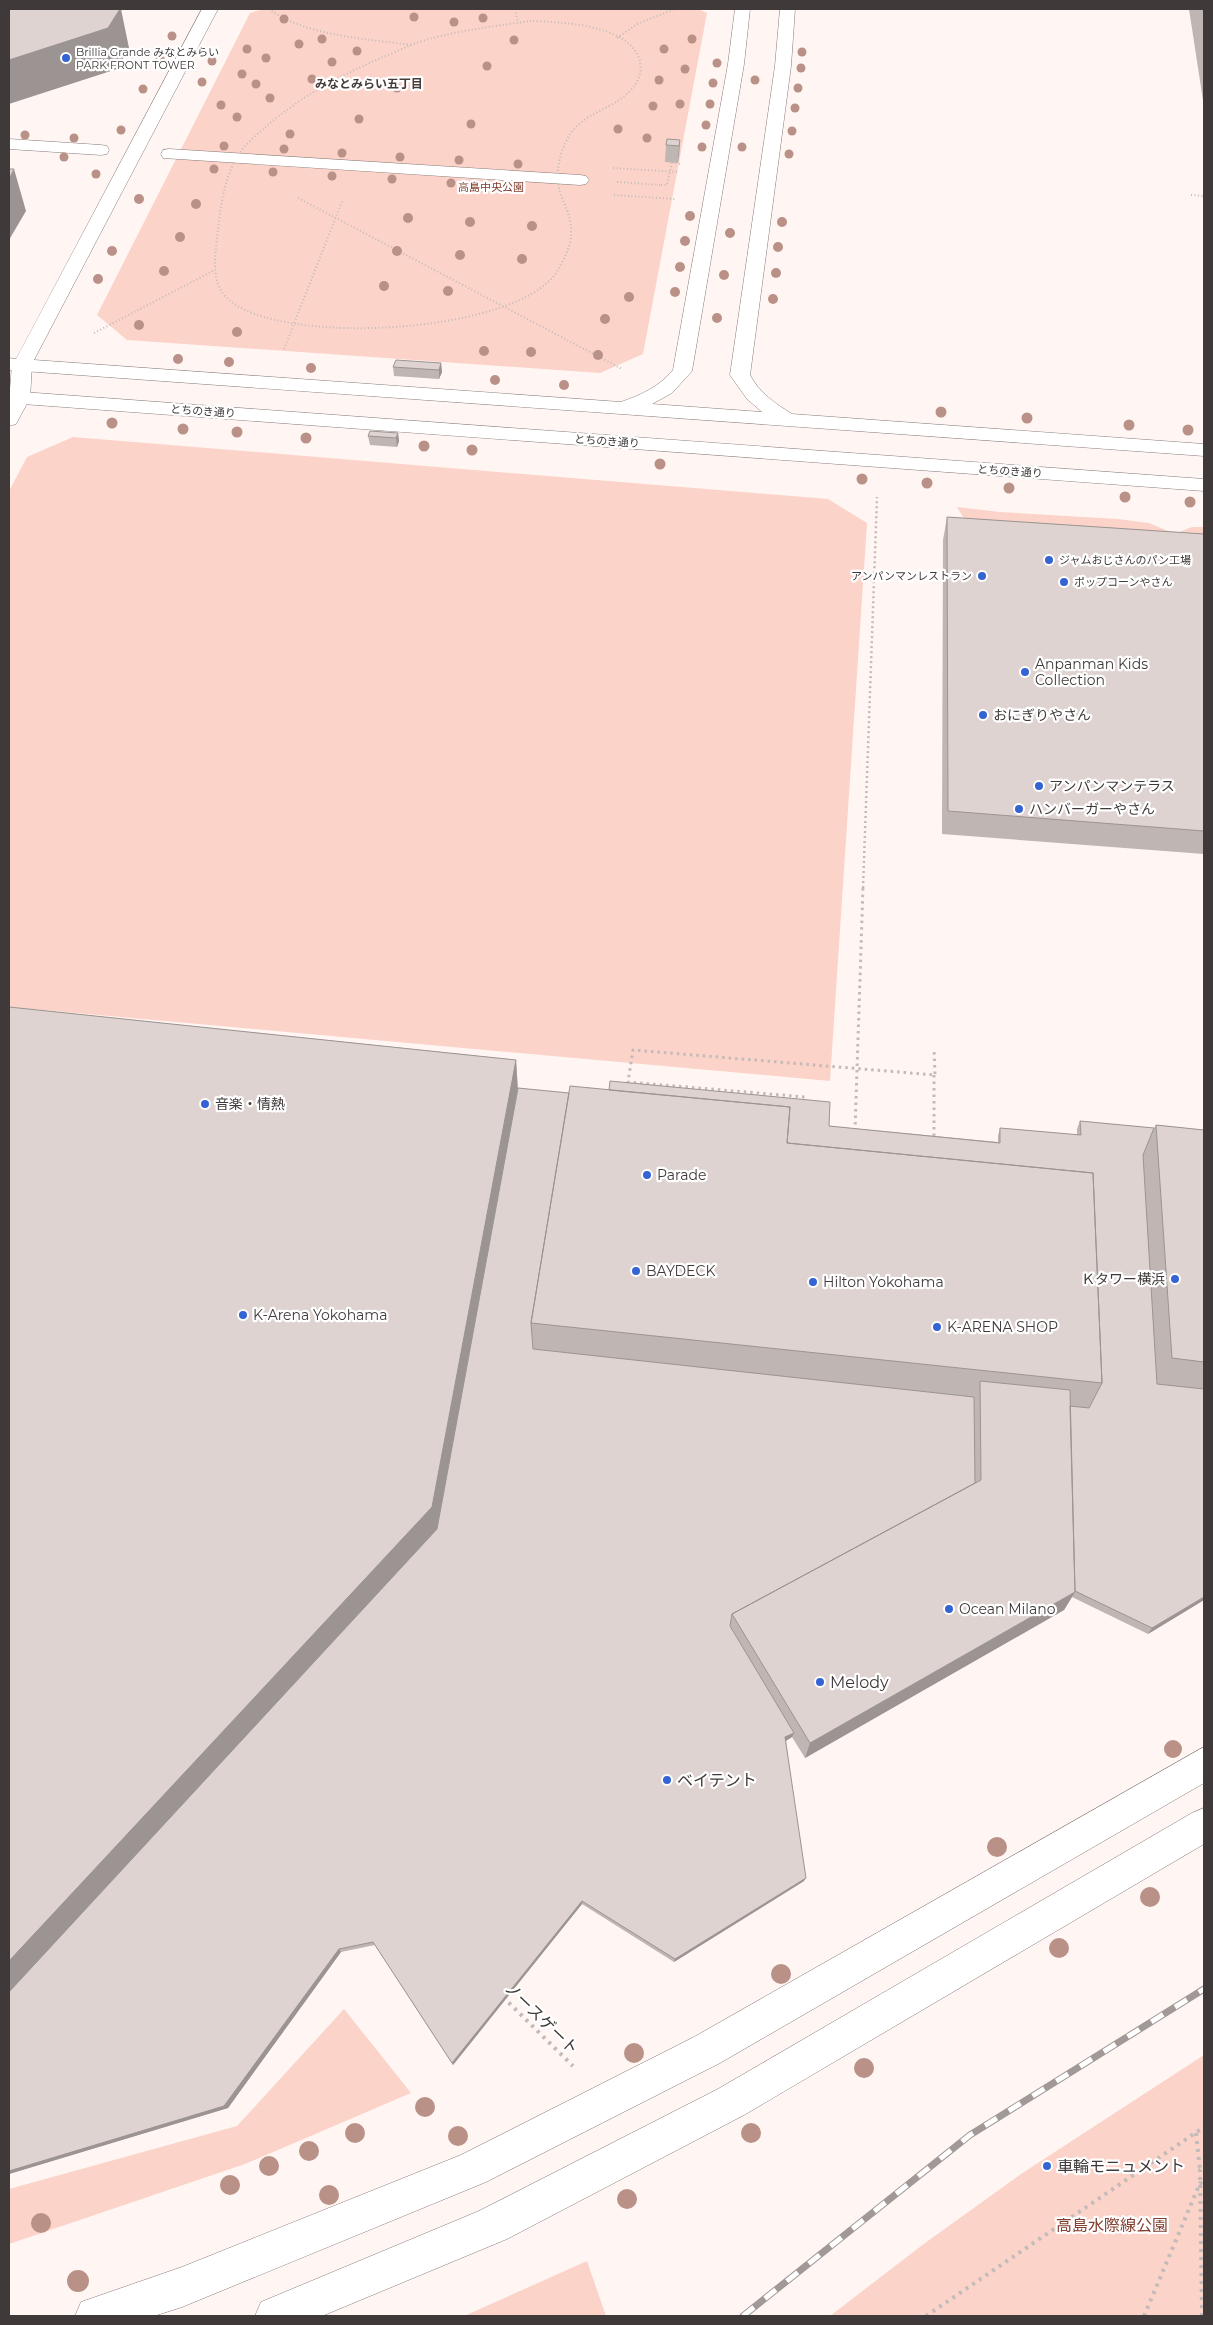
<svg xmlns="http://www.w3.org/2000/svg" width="1213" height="2325" viewBox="0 0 1213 2325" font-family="Montserrat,'Noto Sans JP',sans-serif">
<rect width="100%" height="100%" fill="#fff6f3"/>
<path fill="#fbd3c9" d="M264 9H698L707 13 643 354 600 373 127 340 97 315 250 13Z
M73 437 828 499 867 523 830 1081 9 1007V491L27 457Z
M957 507 1000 512 1118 519 1149 523 1168 531 1179 532 1192 527H1204V557L977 540Z
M344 2009 411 2093 245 2164 9 2244V2189L237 2126Z
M1204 2055V2316H830L925 2243 1024 2172Z
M587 2261 606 2316H464Z"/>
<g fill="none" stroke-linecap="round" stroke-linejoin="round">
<defs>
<path id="street" d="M9 139 101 145 107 146 109 150 107 154 101 155 9 149Z
M169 149 580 175 586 176 589 180 586 184 580 185 163 158 161 154 163 150Z
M22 359 29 361 32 365 30 398 16 424 9 426V401L12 365 15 361Z
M1204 1747V1783L720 2063 486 2182 182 2307 154 2316H75L81 2302 182 2267 461 2155 694 2037Z
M1204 1808V1844L744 2115 507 2239 322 2316H255L261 2302 479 2211 718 2089 1192 1813Z"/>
<path id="secondary" d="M202 9H218L34 360 621 402C641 395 659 387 673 370L728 64 735 9H750L744 64 692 371 672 393 652 404 762 412 747 399 730 375 775 66 780 9H795L791 66 750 375C760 394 775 403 792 414L1204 444V456L9 370V358L16 359Z
M9 391 1204 479V491L9 403Z"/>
</defs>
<use href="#street" stroke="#867b79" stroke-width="1"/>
<use href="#secondary" stroke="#867b79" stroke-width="1"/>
<path stroke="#c3bbb9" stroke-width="2" stroke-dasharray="1 2.5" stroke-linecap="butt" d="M269 9C305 36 368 39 412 45
M515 9 518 23
M530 21C561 22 626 24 639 58 643 71 639 82 630 91 612 110 581 113 568 138 558 155 555 177 561 196 566 207 571 218 571 231 572 245 564 259 558 270 521 334 278 348 227 298 209 281 216 251 218 229 221 205 224 180 236 159 243 145 258 134 269 124 307 92 349 71 395 52 406 47 417 42 429 39 462 30 496 26 530 21Z
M617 38 637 24 675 9
M672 162 680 164
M613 168 679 172
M617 182 661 185
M614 195 675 199
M1191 195 1204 196
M298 198 622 369
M94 333 215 270
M284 349 343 199"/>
<path stroke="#c3bbb9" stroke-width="2.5" stroke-dasharray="2 3" stroke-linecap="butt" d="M863 888 877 497"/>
<path stroke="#c3bbb9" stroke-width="3" stroke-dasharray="2.5 4" stroke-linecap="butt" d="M934 1075V1139
M805 1103V1097L628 1082 633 1050 935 1075 934 1049
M855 1131 863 887"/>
<path stroke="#c3bbb9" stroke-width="4" stroke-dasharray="3 5" stroke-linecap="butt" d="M503 1997 573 2066
M1196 2133 1200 2170
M926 2316 1204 2127
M1144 2316 1200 2183 1204 2184
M1202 2316 1200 2170 1204 2167"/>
<use href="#street" fill="#fff" fill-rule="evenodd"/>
<use href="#secondary" fill="#fff" fill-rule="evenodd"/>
<defs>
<path id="rail" d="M743 2316 970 2135 1204 1989"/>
</defs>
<use href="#rail" stroke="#a09997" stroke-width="7"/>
<use href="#rail" stroke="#fff" stroke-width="5" stroke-dasharray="14" stroke-linecap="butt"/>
<path stroke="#c3bbb9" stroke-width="2" stroke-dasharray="1 2.5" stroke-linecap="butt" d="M661 185H667L672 162"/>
</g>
<g fill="#ba9187">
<circle cx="414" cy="17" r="4.5"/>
<circle cx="483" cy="18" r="4.5"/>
<circle cx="284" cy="19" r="4.5"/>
<circle cx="454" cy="22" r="4.5"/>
<circle cx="172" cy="36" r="4.5"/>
<circle cx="322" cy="39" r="4.5"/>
<circle cx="692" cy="39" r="4.5"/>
<circle cx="514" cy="40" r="4.5"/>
<circle cx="299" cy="44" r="4.5"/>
<circle cx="247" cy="49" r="4.5"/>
<circle cx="664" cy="49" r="4.5"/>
<circle cx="357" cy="51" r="4.5"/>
<circle cx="802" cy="52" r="4.5"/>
<circle cx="160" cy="58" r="4.5"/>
<circle cx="266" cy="58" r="4.5"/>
<circle cx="212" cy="61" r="4.5"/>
<circle cx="332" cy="62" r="4.5"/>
<circle cx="717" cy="63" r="4.5"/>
<circle cx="487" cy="66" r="4.5"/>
<circle cx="801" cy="68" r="4.5"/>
<circle cx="685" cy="69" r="4.5"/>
<circle cx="242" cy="74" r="4.5"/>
<circle cx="312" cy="79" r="4.5"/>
<circle cx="659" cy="80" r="4.5"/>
<circle cx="755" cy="80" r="4.5"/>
<circle cx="202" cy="82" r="4.5"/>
<circle cx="713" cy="83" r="4.5"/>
<circle cx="256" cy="84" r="4.5"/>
<circle cx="397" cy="88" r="4.5"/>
<circle cx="798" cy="88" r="4.5"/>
<circle cx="143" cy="89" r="4.5"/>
<circle cx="270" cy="98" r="4.5"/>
<circle cx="680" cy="104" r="4.5"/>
<circle cx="710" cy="104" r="4.5"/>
<circle cx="221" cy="105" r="4.5"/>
<circle cx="653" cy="106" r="4.5"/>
<circle cx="795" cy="108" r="4.5"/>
<circle cx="237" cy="117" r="4.5"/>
<circle cx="359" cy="119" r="4.5"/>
<circle cx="471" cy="124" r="4.5"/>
<circle cx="706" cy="125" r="4.5"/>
<circle cx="618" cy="129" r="4.5"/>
<circle cx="121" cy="130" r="4.5"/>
<circle cx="792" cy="131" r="4.5"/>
<circle cx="290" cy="134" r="4.5"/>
<circle cx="25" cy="135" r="4.5"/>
<circle cx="74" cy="138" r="4.5"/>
<circle cx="647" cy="138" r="4.5"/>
<circle cx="224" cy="146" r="4.5"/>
<circle cx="702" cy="147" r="4.5"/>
<circle cx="742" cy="147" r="4.5"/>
<circle cx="284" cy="149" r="4.5"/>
<circle cx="342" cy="153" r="4.5"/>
<circle cx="789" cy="154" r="4.5"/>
<circle cx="64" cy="157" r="4.5"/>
<circle cx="400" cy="157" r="4.5"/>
<circle cx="459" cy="160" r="4.5"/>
<circle cx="518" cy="164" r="4.5"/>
<circle cx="214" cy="169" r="4.5"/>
<circle cx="273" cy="172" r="4.5"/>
<circle cx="96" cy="174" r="4.5"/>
<circle cx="332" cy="176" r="4.5"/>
<circle cx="392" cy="179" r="4.5"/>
<circle cx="451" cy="183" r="4.5"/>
<circle cx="512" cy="187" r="4.5"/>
<circle cx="139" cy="199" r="5"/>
<circle cx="196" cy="204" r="5"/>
<circle cx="690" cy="216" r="5"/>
<circle cx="408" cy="218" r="5"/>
<circle cx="470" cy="222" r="5"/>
<circle cx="782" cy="222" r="5"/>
<circle cx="532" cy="226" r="5"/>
<circle cx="730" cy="233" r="5"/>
<circle cx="180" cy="237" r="5"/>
<circle cx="685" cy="241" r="5"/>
<circle cx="778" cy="247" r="5"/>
<circle cx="112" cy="251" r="5"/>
<circle cx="397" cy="251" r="5"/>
<circle cx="460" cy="255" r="5"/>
<circle cx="522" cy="259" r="5"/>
<circle cx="680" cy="267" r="5"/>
<circle cx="164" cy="271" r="5"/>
<circle cx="776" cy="273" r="5"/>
<circle cx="724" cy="275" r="5"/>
<circle cx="98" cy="279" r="5"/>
<circle cx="384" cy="286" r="5"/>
<circle cx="448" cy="291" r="5"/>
<circle cx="675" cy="292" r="5"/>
<circle cx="629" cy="297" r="5"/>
<circle cx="773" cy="299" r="5"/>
<circle cx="717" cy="318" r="5"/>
<circle cx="605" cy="319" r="5"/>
<circle cx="139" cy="325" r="5"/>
<circle cx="237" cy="332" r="5"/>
<circle cx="484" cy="351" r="5"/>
<circle cx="531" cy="352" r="5"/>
<circle cx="598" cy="355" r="5"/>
<circle cx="178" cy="359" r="5"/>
<circle cx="229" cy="362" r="5"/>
<circle cx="311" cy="368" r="5"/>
<circle cx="495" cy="380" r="5"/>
<circle cx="564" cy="385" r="5"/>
<circle cx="941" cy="412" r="5.5"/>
<circle cx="1027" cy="418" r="5.5"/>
<circle cx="112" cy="423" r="5.5"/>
<circle cx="1129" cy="425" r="5.5"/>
<circle cx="183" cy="429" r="5.5"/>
<circle cx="1188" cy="430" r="5.5"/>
<circle cx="237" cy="432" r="5.5"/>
<circle cx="306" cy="438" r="5.5"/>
<circle cx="424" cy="446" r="5.5"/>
<circle cx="472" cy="450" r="5.5"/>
<circle cx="660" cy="464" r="5.5"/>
<circle cx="862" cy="479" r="5.5"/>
<circle cx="927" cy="483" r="5.5"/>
<circle cx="1009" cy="488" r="5.5"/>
<circle cx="1125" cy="497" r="5.5"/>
<circle cx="1190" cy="502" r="5.5"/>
<circle cx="1173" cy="1749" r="9"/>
<circle cx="997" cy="1847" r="10"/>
<circle cx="1150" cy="1897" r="10"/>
<circle cx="1059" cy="1948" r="10"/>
<circle cx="781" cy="1974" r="10"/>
<circle cx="634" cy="2053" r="10"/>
<circle cx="864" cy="2068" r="10"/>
<circle cx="425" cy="2107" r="10"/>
<circle cx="355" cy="2133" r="10"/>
<circle cx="751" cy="2133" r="10"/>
<circle cx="458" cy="2136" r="10"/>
<circle cx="309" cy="2151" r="10"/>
<circle cx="269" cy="2166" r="10"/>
<circle cx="230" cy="2185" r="10"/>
<circle cx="329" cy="2195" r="10"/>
<circle cx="627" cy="2199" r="10"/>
<circle cx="41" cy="2223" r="10"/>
<circle cx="78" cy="2281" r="11"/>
</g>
<path fill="#bfb5b3" d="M1189 9H1204V107Z
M680 140 679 156 678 163 665 162 666 145Z
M441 363 442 372 439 379 394 376 393 367Z
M398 433 399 441 397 447 370 445 368 436Z
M947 517 1204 534V854L942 834 943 540Z
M9 1007 516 1060 518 1088 829 1126 998 1142V1136L1000 1128 1077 1135V1129L1080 1121 1154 1128 1156 1125 1204 1130V1600L1148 1634 1072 1597 1064 1610 805 1758 792 1737 786 1741 804 1881 674 1962 582 1904 453 2065 375 1945 341 1952 228 2108 9 2174Z"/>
<path fill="#9b9492" d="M120 9H121L129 48 117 69 9 104V60Z
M680 140 679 156 678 163 679 146Z
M14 169 26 211 9 240V179Z
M441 363 442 372 439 379V370Z
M398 433 399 441 397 447 396 438Z
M516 1060 518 1096 438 1535 9 2000V1961Z
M1075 1592 1064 1610 805 1758 810 1743Z
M1204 1597V1600L1148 1634 1152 1628Z
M794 1733 792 1737 784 1742 785 1737Z
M806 1878 804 1881 674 1962 675 1959Z
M582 1901V1904L453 2065 452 2063Z
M339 1949 341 1952 228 2108 9 2174V2171Z"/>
<path fill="#ded3d0" stroke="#9b9492" d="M9 9H120L108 28 9 60Z
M667 139 680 140 679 146 666 145Z
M9 169H14L9 179Z
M396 360 441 363 439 370 393 367Z
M370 431 398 433 396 438 368 436Z
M947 517 1204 534V831L948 811Z
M9 1007 516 1060 432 1507 9 1961Z
M610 1081 830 1102 829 1126 1000 1143V1128L1081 1135 1080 1121 1154 1128 1143 1155 1157 1384 1204 1389V1597L1152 1628 1075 1591 1070 1406 1089 1408 1102 1383 1093 1173 787 1143 790 1107 609 1090Z
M570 1086 790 1107 787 1143 1093 1173 1102 1383 531 1323Z
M518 1088 569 1093 531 1323 533 1349 974 1397 975 1483 732 1614 730 1626 794 1733 785 1737 806 1878 675 1959 582 1901 452 2063 373 1942 339 1949 224 2106 9 2171V1992L437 1529Z
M1156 1125 1204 1130V1362L1172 1358Z
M980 1381 1070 1390 1075 1592 810 1743 732 1614 981 1480Z"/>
<g fill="#3464d3" stroke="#fff" stroke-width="2">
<circle cx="66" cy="58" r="5"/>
<circle cx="1049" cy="560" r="5"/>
<circle cx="982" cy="576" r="5"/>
<circle cx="1064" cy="582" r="5"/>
<circle cx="1025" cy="672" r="5"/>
<circle cx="983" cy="715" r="5"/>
<circle cx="1039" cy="786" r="5"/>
<circle cx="1019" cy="809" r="5"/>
<circle cx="205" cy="1104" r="5"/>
<circle cx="647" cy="1175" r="5"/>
<circle cx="636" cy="1271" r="5"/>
<circle cx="1175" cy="1279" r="5"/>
<circle cx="813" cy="1282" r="5"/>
<circle cx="243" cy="1315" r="5"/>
<circle cx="937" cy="1327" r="5"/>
<circle cx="949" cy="1609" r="5"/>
<circle cx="820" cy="1682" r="5"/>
<circle cx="667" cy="1780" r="5"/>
<circle cx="1047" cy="2166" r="5"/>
</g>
<g text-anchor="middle" stroke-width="4.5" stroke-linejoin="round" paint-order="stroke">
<g font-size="11" fill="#3f3a39" stroke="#fff" text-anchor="start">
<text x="76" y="56">Brillia Grande みなとみらい<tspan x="76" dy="13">PARK FRONT TOWER</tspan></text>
<text x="1059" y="564">ジャムおじさんのパン工場</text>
<text x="972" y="580" text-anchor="end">アンパンマンレストラン</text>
<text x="1074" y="586">ポップコーンやさん</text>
</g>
<g font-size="11" fill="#823e2e" stroke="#fff">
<text x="491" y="191">高島中央公園</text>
</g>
<g font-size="11" fill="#3f3a39" stroke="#fff">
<text transform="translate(203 411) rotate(4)" y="4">とちのき通り</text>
<text transform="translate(607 441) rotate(4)" y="4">とちのき通り</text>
<text transform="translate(1010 471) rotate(4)" y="4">とちのき通り</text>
</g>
<g font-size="12" font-weight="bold" fill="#463c3a" stroke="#fff">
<text x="369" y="88">みなとみらい五丁目</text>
</g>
<g font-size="14" fill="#3f3a39" stroke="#fff" text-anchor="start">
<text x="1035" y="669">Anpanman Kids<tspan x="1035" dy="16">Collection</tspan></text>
<text x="993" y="720">おにぎりやさん</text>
<text x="1049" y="791">アンパンマンテラス</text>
<text x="1029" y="814">ハンバーガーやさん</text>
<text x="215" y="1109">音楽・情熱</text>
<text x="657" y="1180">Parade</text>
<text x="646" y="1276">BAYDECK</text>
<text x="1165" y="1284" text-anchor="end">Ｋタワー横浜</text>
<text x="823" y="1287">Hilton Yokohama</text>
<text x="253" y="1320">K-Arena Yokohama</text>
<text x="947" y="1332">K-ARENA SHOP</text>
<text x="959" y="1614">Ocean Milano</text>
</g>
<g font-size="16" fill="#3f3a39" stroke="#fff" text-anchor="start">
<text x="830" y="1688">Melody</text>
<text x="677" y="1786">ベイテント</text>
<text x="1057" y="2172">車輪モニュメント</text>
</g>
<g font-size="16" fill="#3f3a39" stroke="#fff">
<text transform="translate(542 2018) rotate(44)" y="6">ノースゲート</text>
</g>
<g font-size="16" fill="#823e2e" stroke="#fff">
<text x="1112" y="2231">高島水際線公園</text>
</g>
</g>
<rect width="1213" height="2325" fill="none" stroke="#3f3a39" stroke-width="20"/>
</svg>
